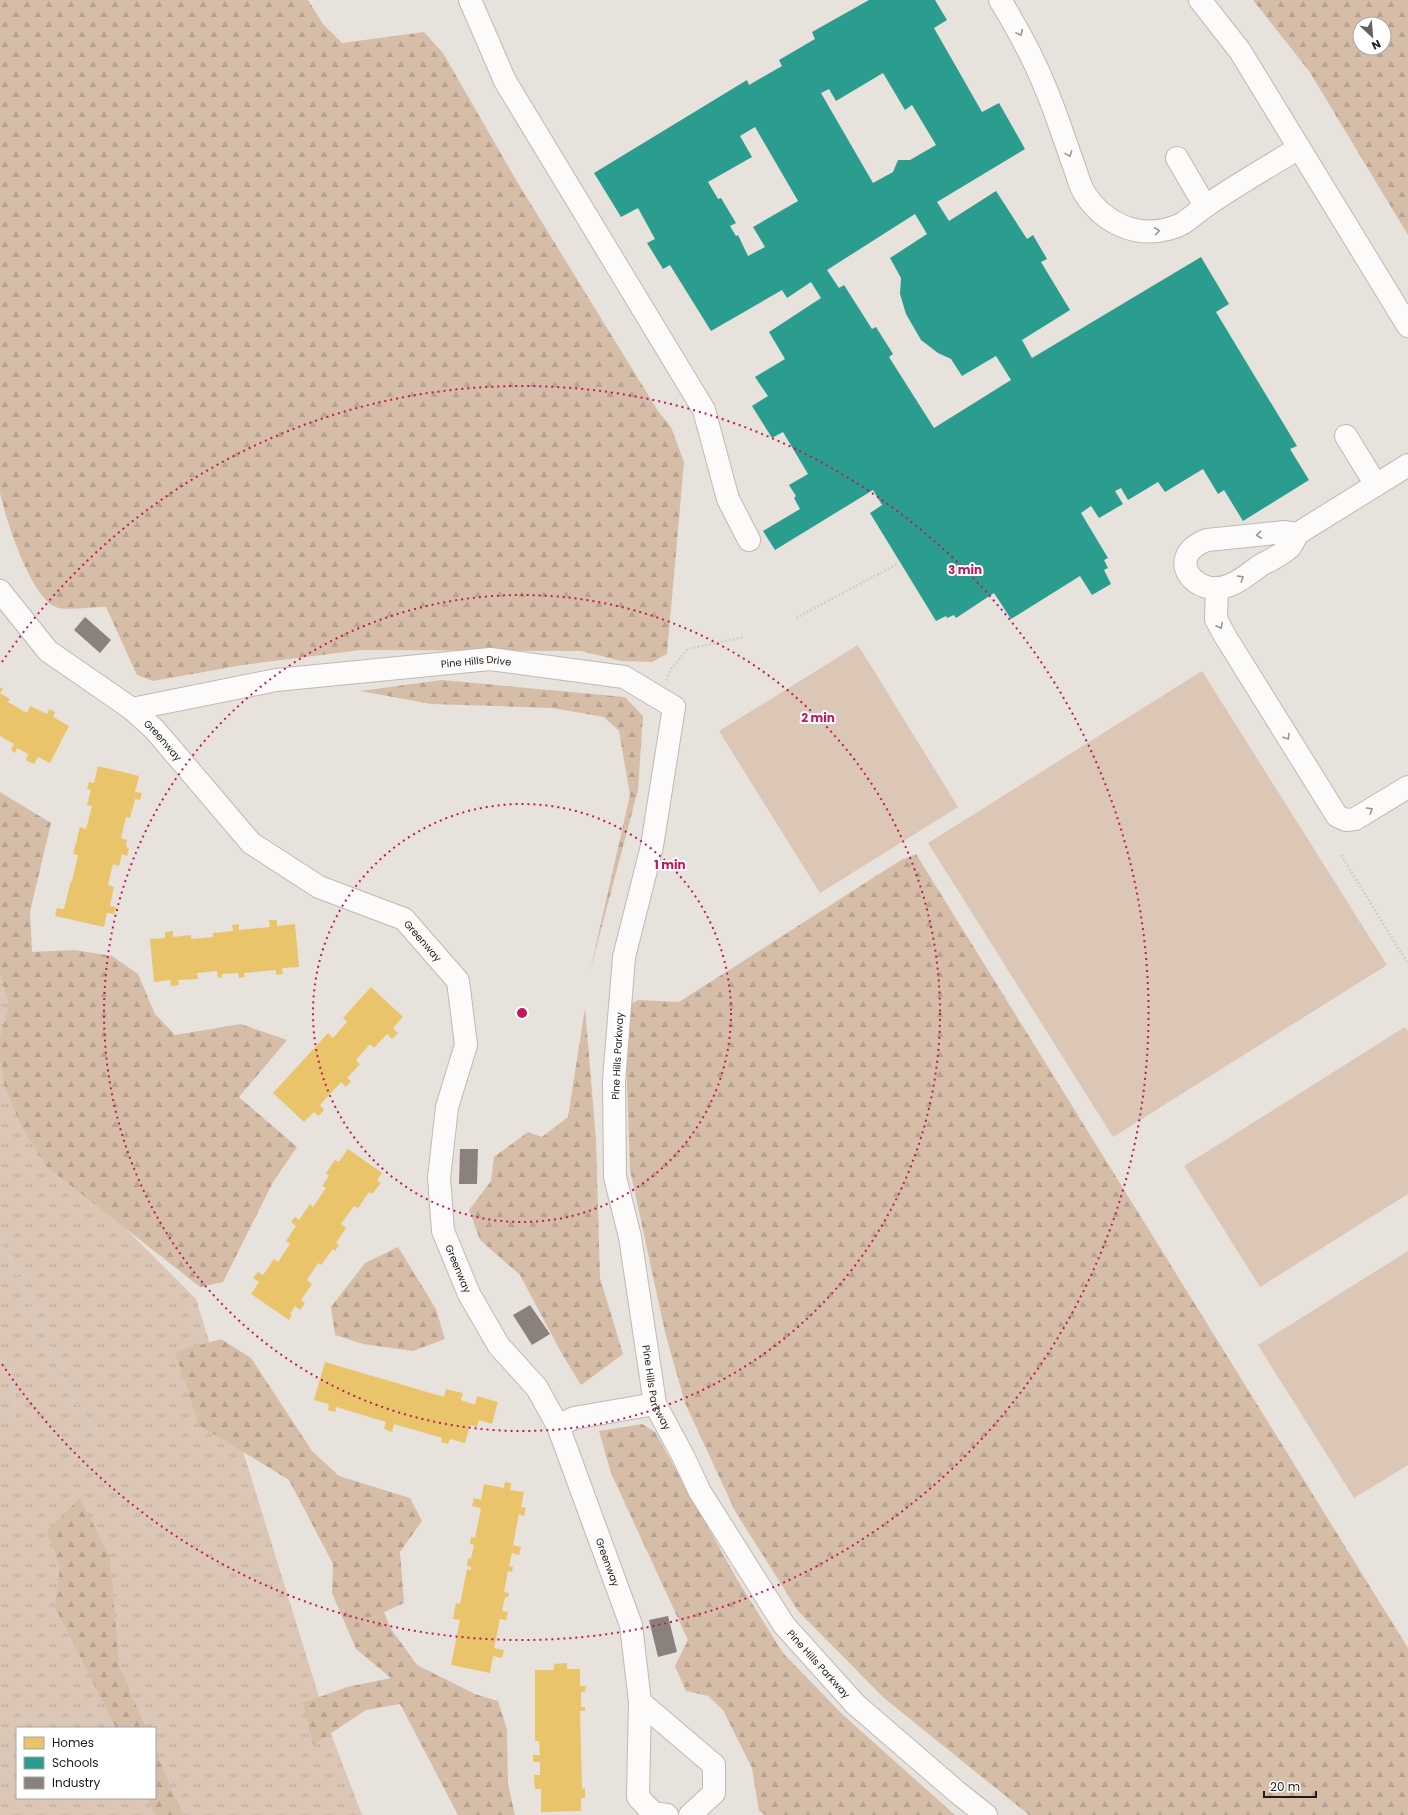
<svg xmlns="http://www.w3.org/2000/svg" width="1408" height="1815" viewBox="0 0 1408 1815" font-family="Poppins,sans-serif">
<defs>
<pattern id="grass-tufts" width="24" height="20" patternUnits="userSpaceOnUse"><rect width="24" height="20" fill="#dcc6b5"/><path d="M3 7l-1-3M5 7V3M7 7l1-3M15 17l-1-3M17 17v-4M19 17l1-3" fill="none" stroke="#bcaa9b"/></pattern>
<pattern id="forest-firs" width="22" height="20" patternUnits="userSpaceOnUse"><rect width="22" height="20" fill="#d6bda8"/><path d="M5 1l3.5 6h-7zM16 11l3.5 6h-7z" fill="#b7a290"/></pattern>
</defs>
<rect width="100%" height="100%" fill="#e8e2dc"/>
<path fill="url(#grass-tufts)" fill-rule="evenodd" d="M0 928 59 1162 196 1299 328 1726 362 1815H0ZM17 1728H155V1798H17Z"/>
<path fill="url(#forest-firs)" fill-rule="evenodd" d="M0 0H308L323 24 342 43 424 32 443 53 516 180 658 411 671 427 684 462 667 654 652 662 621 661 581 651 361 650 243 665 153 681 137 675 106 607C95 607 67 610 59 608 31 601 6 519 0 493Z
M1253 0H1408V235L1309 71ZM1360 24H1384V48H1360Z
M442 680 625 697 643 716 638 790 590 971 630 795 619 731 604 717 552 708 431 704 360 691Z
M0 792 51 823 30 912 32 952 74 950 112 956 138 974 155 1014 175 1035 241 1024 287 1040 239 1097 297 1147 273 1182 223 1282 200 1287 46 1166 21 1125 5 1088 0 1057V1038L9 1005 0 972Z
M916 854 1408 1648V1815H1029L884 1698 798 1611 735 1511 685 1403 665 1332 630 1170 626 1057 627 1006 638 1000 679 1002 901 860Z
M585 1008 596 1139 600 1278 623 1354 581 1385 562 1354 520 1275 480 1240 469 1210 491 1181 494 1157 528 1132 542 1137 568 1117Z
M398 1247 436 1309 445 1339 413 1351 363 1344 335 1335 331 1307 365 1263Z
M221 1339 251 1358 312 1451 339 1476 410 1498 422 1521 400 1552 404 1603 384 1612 391 1629 417 1665 475 1694 498 1701 507 1729 508 1784 515 1815H458L400 1704 366 1710 313 1745 303 1703 347 1687 391 1678 356 1649 332 1593 333 1564 289 1480 199 1425 175 1352Z
M642 1424 655 1432 738 1581 783 1653 843 1715 955 1815H765L759 1811 752 1768 723 1710 708 1696 686 1691 675 1666 688 1640 611 1473 599 1431Z
M80 1498 110 1558 119 1666 146 1728H116L55 1607 60 1567 47 1531Z
M155 1750 183 1815H155L148 1798H155Z"/>
<path fill="#dcc6b5" d="M858 645 958 807 820 893 719 731Z
M1202 671 1387 965 1113 1137 928 843Z
M1405 1027 1408 1031V1194L1260 1287 1184 1166Z
M1408 1251V1465L1354 1498 1258 1345Z"/>
<path fill="#e9c46a" d="M0 687 3 689 0 693 10 699 8 702 27 713 30 706 47 714 49 709 55 712 53 717 69 726 50 763 38 757 34 764 26 760 28 754 17 748 15 753 11 750 14 744 0 736Z
M98 766 139 776 135 792 142 793 140 800 135 799 130 818 126 817 121 838 127 840 126 847 129 848 127 856 122 854 119 866 113 864 108 885 114 887 110 906 116 907 114 914 107 913 104 927 55 916 57 908 64 909 71 881H72L78 855 73 854 80 827 86 829 92 806 87 805 91 790 87 789 89 782 94 783Z
M269 920H277V926L295 924 299 967 282 968 283 974 276 975V970L244 973 245 977 239 978 238 973 222 974V977L218 978 217 971 197 973 198 979 178 980 179 985 171 986 170 980 154 982 150 939 165 938V932L173 931V937L191 935V939L213 937V933L233 931 232 925 239 924V930L270 927Z
M371 987 403 1017 393 1028 398 1033 392 1039 387 1034 374 1048 370 1044 356 1060 360 1064 347 1078 351 1081 346 1087 341 1082 320 1105 324 1110 319 1116 314 1112 304 1122 273 1093 328 1033 333 1038 347 1022 343 1018Z
M348 1149 382 1173 377 1180 381 1183 372 1194 369 1192 358 1208 354 1206 341 1224 346 1228 336 1243 339 1245 335 1251 333 1249 321 1265 318 1263 307 1280 312 1284 301 1300 305 1303 300 1310 295 1306 290 1314 292 1315 289 1320 251 1294 259 1282 253 1278 258 1272 263 1275 274 1259 278 1262 290 1244 286 1241 296 1226 291 1222 295 1217 299 1220 310 1204 313 1207 326 1188 322 1186 329 1176 326 1173 335 1160 339 1162Z
M325 1362 444 1397 446 1389 463 1393 461 1400 475 1405 477 1396 498 1402 492 1424 479 1420 477 1427 470 1425 465 1443 450 1439 448 1444 441 1442 442 1438 394 1424 392 1432 384 1429 386 1422 336 1407 335 1412 328 1410 329 1404 314 1400Z
M505 1482 511 1483 510 1490 524 1492 521 1507 526 1508 524 1516 519 1514 513 1545 521 1547 519 1555 512 1553 509 1566 513 1567 512 1572 508 1571 504 1592 509 1593 508 1597H505L502 1611 508 1612 506 1620 500 1619 494 1648 504 1650 502 1658 493 1656 490 1673 451 1665 460 1620 453 1619 456 1603 460 1604 467 1569 471 1570V1567L467 1566 468 1558 471 1559 474 1545 470 1544 471 1537 475 1538 481 1508 472 1506 474 1498 481 1500 484 1484 504 1488Z
M567 1663V1669H580V1686H586L585 1692H581V1707H585V1711H580L582 1789 585 1788V1798H581V1811L541 1812V1789H535L534 1775H540V1762H533V1755H540L539 1741H535V1670H554V1664Z"/>
<path fill="#2a9d8f" fill-rule="evenodd" d="M869 0H935L947 20 934 28 982 112 999 103 1025 149 937 202 949 221 996 191 1027 239 1033 235 1047 259 1041 262 1070 310 1022 340 1032 358 1201 257 1229 304 1216 312 1297 446 1290 449 1309 480 1243 521 1224 490 1218 494 1203 469 1165 492 1158 482 1128 500 1121 488 1115 491 1123 504 1099 518 1091 506 1081 513 1108 558 1104 560 1108 568 1104 570 1111 584 1092 595 1080 576 1011 619 994 593 956 618 954 615 947 618 946 616 936 621 870 513 882 505 873 490 775 550 763 531 800 509 794 498 796 496 789 485 808 474 783 432 772 438 752 406 768 396 755 377 785 359 769 332 821 298 811 282 787 298 782 290 711 331 670 265 663 269 647 243 655 239 638 208 621 217 594 173 747 80 749 85 782 66 779 60 815 39 812 32ZM883 73 905 110 912 105 936 145 910 160H898L893 172 873 183 821 93 829 89 836 101ZM755 127 798 201 753 227 765 247 748 256 738 235 736 236 730 226 736 223 721 198 718 199 708 182 752 157 740 136ZM915 214 927 234 890 258 901 278 900 294 906 314 921 340 938 353 951 359 962 376 996 356 1011 380 934 428 889 357 893 354 876 327 872 329 844 285 839 288 827 270Z"/>
<path fill="#8a817c" d="M85 617 111 640 100 653 74 630Z
M460 1149H478L477 1184H459Z
M530 1305 550 1334 532 1345 513 1315Z
M668 1616 677 1652 658 1657 649 1620Z"/>
<g fill="none" stroke-linecap="round" stroke-linejoin="round">
<defs>
<g id="minor">
<path d="M470 0 505 81 704 410 728 499 749 540"/>
<path d="M1000 0C1019 31 1035 61 1048 94 1058 119 1066 144 1075 169 1078 177 1080 187 1085 194 1103 222 1135 238 1168 229 1186 225 1192 215 1206 206 1236 185 1268 167 1299 148"/>
<path d="M1200 0 1240 51 1408 326"/>
<path d="M1177 158 1205 206"/>
<path d="M1346 436 1376 485"/>
<path d="M1297 534 1285 532 1207 540C1162 557 1196 600 1230 585 1241 581 1251 572 1261 565 1270 560 1282 555 1290 547 1293 544 1295 538 1297 534L1408 465"/>
<path d="M1217 588 1216 619 1225 636 1337 816 1346 820 1355 819 1408 787"/>
<path id="s1" d="M0 591 48 651 132 709 155 730 251 843 319 887 404 919 458 981 466 1045 447 1107 439 1178 443 1231 469 1294 499 1346 537 1388 558 1426"/>
<path id="s2" d="M132 709 276 680 490 659 624 677 674 707 652 846 624 957 614 1081 615 1177 630 1237 655 1404 683 1456 700 1492 784 1625 855 1704 957 1792 986 1815"/>
<path id="s3" d="M655 1404 574 1418 558 1426 631 1625 640 1702 638 1797 653 1813 667 1815"/>
<path d="M640 1702 714 1765V1793L690 1815"/>
</g>
</defs>
<use href="#minor" stroke="#beb9b5" stroke-width="24"/>
<path stroke="#d0cece" stroke-width="2.5" stroke-dasharray="2 2" stroke-linecap="butt" d="M796 618 897 564
M666 680 671 669 688 649 744 637
M1341 855 1408 964
M0 1237 71 1394 98 1434
M0 1361 10 1367 15 1393 14 1423"/>
<use href="#minor" stroke="#fcfbfa" stroke-width="22"/>
</g>
<defs><path id="oneway-chevron" d="M-2-3.5L2.5 0L-2 3.5" fill="none" stroke-width="1.6" stroke-linecap="round" stroke-linejoin="round"/></defs>
<g stroke="#999694">
<use href="#oneway-chevron" transform="translate(1020 33) rotate(62)"/>
<use href="#oneway-chevron" transform="translate(1069 154) rotate(70)"/>
<use href="#oneway-chevron" transform="translate(1157 231) rotate(-7)"/>
<use href="#oneway-chevron" transform="translate(1259 535) rotate(174)"/>
<use href="#oneway-chevron" transform="translate(1241 578) rotate(-32)"/>
<use href="#oneway-chevron" transform="translate(1220 626) rotate(63)"/>
<use href="#oneway-chevron" transform="translate(1287 737) rotate(58)"/>
<use href="#oneway-chevron" transform="translate(1370 810) rotate(-31)"/>
</g>
<g fill="none" stroke="#c2185b" stroke-width="2" stroke-dasharray="2 4">
<circle cx="522" cy="1013" r="209"/>
<circle cx="522" cy="1013" r="418"/>
<path d="M2 662A627 627 0 1 1 2 1364"/>
</g>
<g text-anchor="middle" stroke-width="4" stroke-linejoin="round" paint-order="stroke">
<g font-size="10" fill="#1f1b18" stroke="#fff">
<text dy="4" stroke="none"><textPath href="#s2" startOffset="348">Pine Hills Drive</textPath></text>
<text dy="4" stroke="none"><textPath href="#s1" startOffset="223">Greenway</textPath></text>
<text dy="4" stroke="none"><textPath href="#s1" startOffset="559">Greenway</textPath></text>
<text transform="translate(617 1056) rotate(-87)" y="4">Pine Hills Parkway</text>
<text dy="4" stroke="none"><textPath href="#s1" startOffset="907">Greenway</textPath></text>
<text dy="4" stroke="none"><textPath href="#s2" startOffset="1246">Pine Hills Parkway</textPath></text>
<text dy="4" stroke="none"><textPath href="#s3" startOffset="245">Greenway</textPath></text>
<text dy="4" stroke="none"><textPath href="#s2" startOffset="1570">Pine Hills Parkway</textPath></text>
</g>
</g>
<circle cx="522" cy="1013" r="6" fill="#c2185b" stroke="#fff" stroke-width="2"/>
<g font-size="12" text-anchor="middle" font-weight="bold" fill="#c2185b" stroke="#fff" stroke-width="4" stroke-linejoin="round" paint-order="stroke">
<text x="965" y="574">3 min</text>
<text x="818" y="722">2 min</text>
<text x="670" y="869">1 min</text>
</g>
<rect x="16" y="1727" width="140" height="72" fill="#ffffff" stroke="#a5a4a3"/>
<rect x="24" y="1737" width="20" height="12" fill="#e9c46a" stroke="#a5a4a3"/>
<text x="52" y="1747" font-size="12" fill="#1f1b18">Homes</text>
<rect x="24" y="1757" width="20" height="12" fill="#2a9d8f" stroke="#a5a4a3"/>
<text x="52" y="1767" font-size="12" fill="#1f1b18">Schools</text>
<rect x="24" y="1777" width="20" height="12" fill="#8a817c" stroke="#a5a4a3"/>
<text x="52" y="1787" font-size="12" fill="#1f1b18">Industry</text>
<g transform="translate(1372 36) rotate(154)"><circle r="19" fill="#ffffff" stroke="#a5a4a3"/>
<path d="M0-3L7 15L0 10L-7 15Z" fill="#65615d"/>
<text y="-6" font-size="11" font-weight="bold" text-anchor="middle" fill="#1f1b18">N</text>
</g>
<path d="M1264 1791v6h52v-6" fill="none" stroke="#1f1b18" stroke-width="2"/>
<text x="1270" y="1791" font-size="12" fill="#1f1b18" stroke="#ffffff" stroke-width="3" paint-order="stroke">20 m</text>
</svg>
